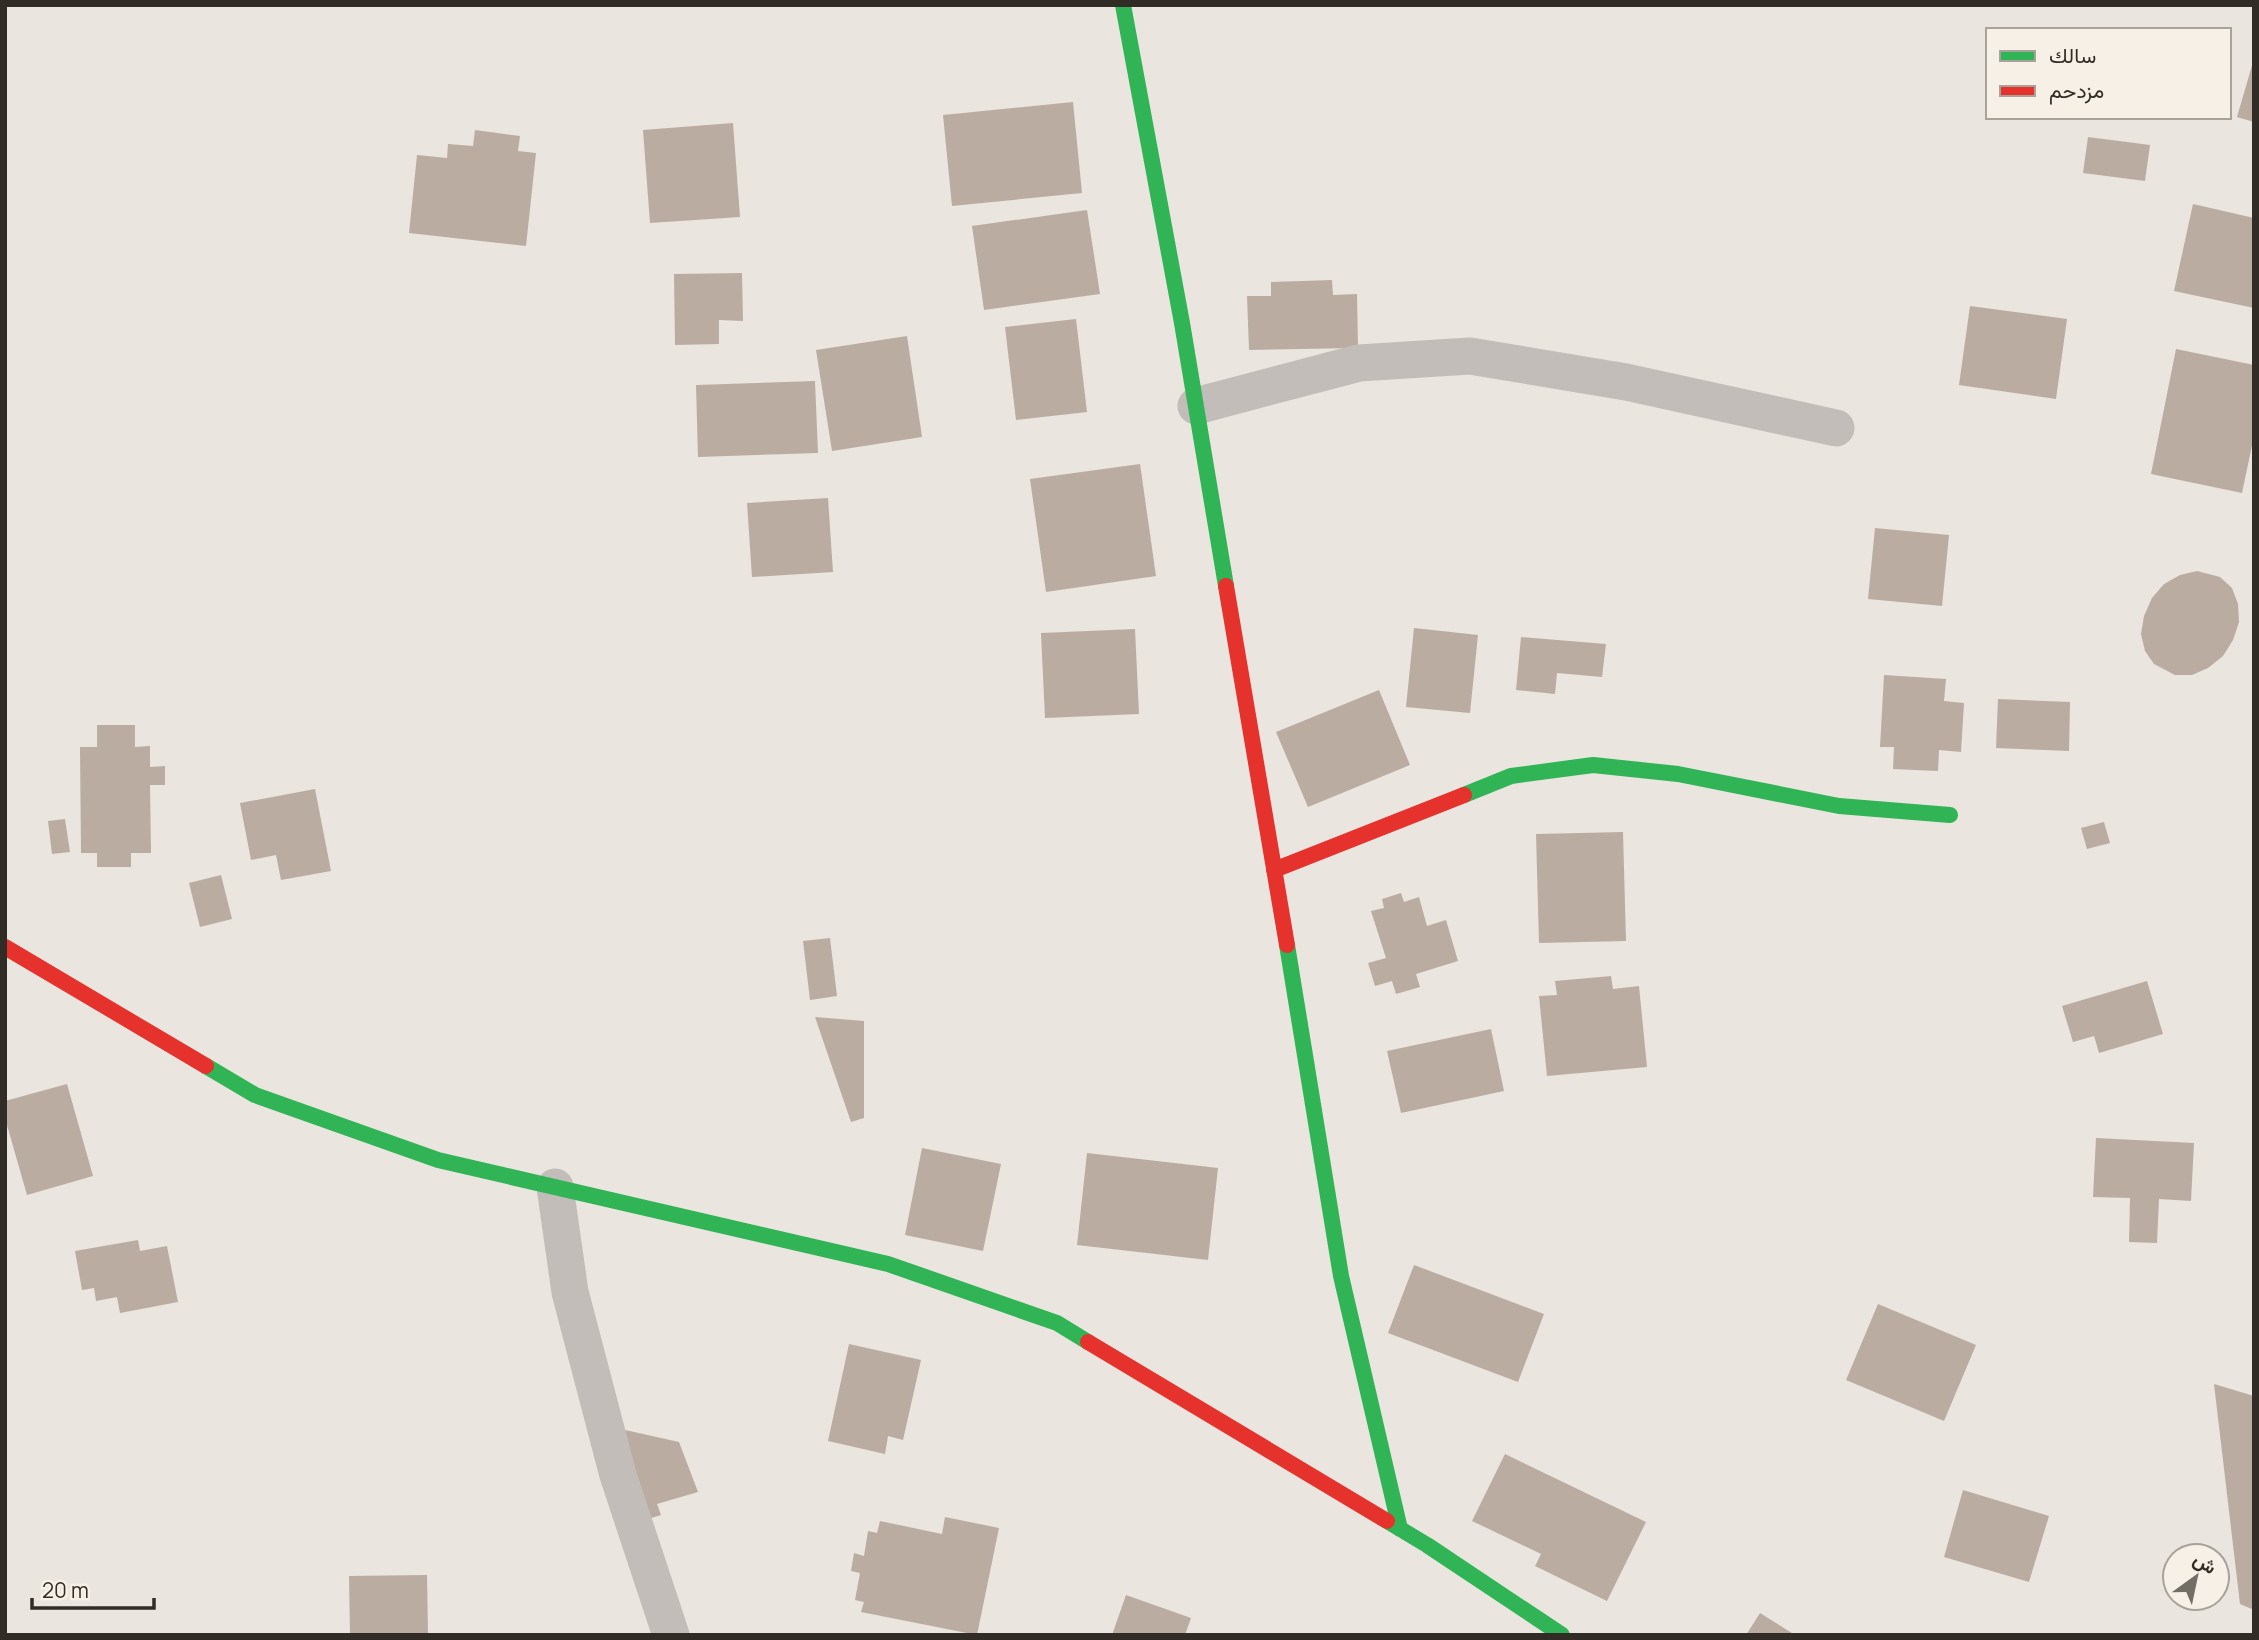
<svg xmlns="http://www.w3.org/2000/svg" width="2259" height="1640" viewBox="0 0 2259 1640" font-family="Manrope,Vazirmatn,sans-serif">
<rect width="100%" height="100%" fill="#eae5de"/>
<path fill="#bbaca2" d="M2253 62H2254V122L2237 117Z
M1073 102 1082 193 952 206 943 115Z
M733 123 740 217 650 223 643 130Z
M475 130 520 136 518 151 536 153 526 246 409 233 417 155 447 158 448 144 473 146Z
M2088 137 2150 145 2145 181 2083 173Z
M2193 204 2254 218V308L2174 291Z
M1087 210 1100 294 984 310 972 226Z
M742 273 743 321 719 320V344L675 345 674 274Z
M1332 280 1333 295 1357 294 1358 348 1249 350 1247 296H1271V282Z
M1970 306 2067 319 2056 399 1959 385Z
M1076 319 1087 412 1016 420 1005 327Z
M907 336 922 437 832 451 816 350Z
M2176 349 2254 365V436L2242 493 2151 474Z
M815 381 818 453 698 457 696 385Z
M1140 464 1156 576 1046 592 1030 479Z
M828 498 833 572 752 577 747 503Z
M1875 528 1949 535 1942 606 1868 599Z
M2197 571 2220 577 2232 588 2238 604 2239 622 2233 640 2223 656 2208 668 2192 675H2175L2154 664 2145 651 2141 634 2144 616 2152 598 2164 584 2180 575Z
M1414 628 1478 635 1470 713 1406 707Z
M1135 629 1139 714 1045 718 1041 633Z
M1521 637 1606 644 1602 677 1557 673 1555 694 1516 690Z
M1884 675 1946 679 1944 701 1964 703 1961 752 1939 750 1938 771 1893 769 1894 747H1880Z
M1379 690 1410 765 1308 807 1276 732Z
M1998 699 2070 702 2069 751 1996 748Z
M97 725H135V747L150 746V767L165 766V785H150L151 853H131V867H97V853H81L80 747H97Z
M315 789 331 871 281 880 276 855 251 860 240 803Z
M65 819 70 852 52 854 48 821Z
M2104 822 2110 843 2087 849 2081 828Z
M1623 832 1626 941 1539 943 1536 834Z
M221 875 232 919 200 927 189 883Z
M1401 893 1404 902 1419 897 1427 926 1446 920 1458 961 1416 974 1420 987 1396 994 1392 981 1375 986 1368 963 1386 958 1371 911 1384 908 1382 899Z
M830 938 837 996 810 1000 803 941Z
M1611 976 1613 989 1639 986 1647 1067 1547 1076 1539 996 1557 995 1555 981Z
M2147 981 2163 1034 2099 1053 2094 1036 2073 1042 2062 1006Z
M815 1017 864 1021V1118L851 1122Z
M1491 1029 1504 1091 1401 1113 1387 1051Z
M67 1084 93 1176 27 1195 5 1118V1101Z
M2096 1138 2194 1143 2191 1201 2159 1199 2157 1243 2129 1242 2130 1198 2093 1197Z
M922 1148 1001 1164 983 1251 905 1235Z
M1087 1153 1218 1168 1208 1260 1077 1245Z
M138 1240 140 1251 167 1246 178 1302 120 1313 117 1297 96 1301 94 1288 82 1290 75 1251Z
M1414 1265 1544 1314 1518 1382 1388 1333Z
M1878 1304 1976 1345 1944 1421 1846 1380Z
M849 1344 921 1360 903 1440 888 1436 885 1454 828 1441Z
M2214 1384 2254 1396V1610L2240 1604Z
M607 1426 679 1442 698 1492 657 1504 661 1515 645 1520Z
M1505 1454 1646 1522 1607 1601 1535 1566 1541 1554 1472 1521Z
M1963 1490 2049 1516 2029 1582 1944 1557Z
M945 1517 999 1528 977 1635 861 1612 864 1602 855 1600 860 1573 851 1571 854 1553 864 1556 868 1531 877 1533 880 1521 942 1534Z
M427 1575 428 1635H350L349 1576Z
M1126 1595 1191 1618 1185 1635H1112Z
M1760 1613 1795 1635H1746Z"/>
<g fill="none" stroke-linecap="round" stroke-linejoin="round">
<path stroke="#c2bdb8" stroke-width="37" d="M1196 406 1359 363 1470 356 1626 382 1836 428
M555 1187 570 1292 618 1475 671 1635"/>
<path stroke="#30b455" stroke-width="16" d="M1123 5 1182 323 1226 586
M1464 795 1511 776 1593 765 1678 774 1839 806 1950 815
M1287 945 1341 1276 1400 1529
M206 1066 255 1095 438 1160 888 1264 1057 1323 1088 1342
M1387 1521 1427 1545 1562 1635"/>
<path stroke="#e5322d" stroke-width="16" d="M1226 586 1287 945
M1274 870 1464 795
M5 947 206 1066
M1088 1342 1387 1521"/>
</g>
<rect width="2259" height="1640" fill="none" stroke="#322c27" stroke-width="14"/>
<rect x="1986" y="28" width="245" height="91" fill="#f6f0e6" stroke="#a8a29a" stroke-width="2"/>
<rect x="2000" y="51" width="35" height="10" fill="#30b455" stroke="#a8a29a" stroke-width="2"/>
<text x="2049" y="63" font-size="21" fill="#322c27">سالك</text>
<rect x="2000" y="86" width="35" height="10" fill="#e5322d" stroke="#a8a29a" stroke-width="2"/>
<text x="2049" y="98" font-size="21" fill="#322c27">مزدحم</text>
<g transform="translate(2196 1577) rotate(33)"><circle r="33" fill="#f6f0e6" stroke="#a8a29a" stroke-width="2"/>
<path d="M0-5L12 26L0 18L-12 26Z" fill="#726d67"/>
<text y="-10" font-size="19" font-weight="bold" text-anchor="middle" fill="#322c27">ش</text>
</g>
<path d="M32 1598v10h122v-10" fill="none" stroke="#322c27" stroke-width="3.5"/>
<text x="42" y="1598" font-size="21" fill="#322c27" stroke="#f6f0e6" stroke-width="5" paint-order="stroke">20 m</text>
</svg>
